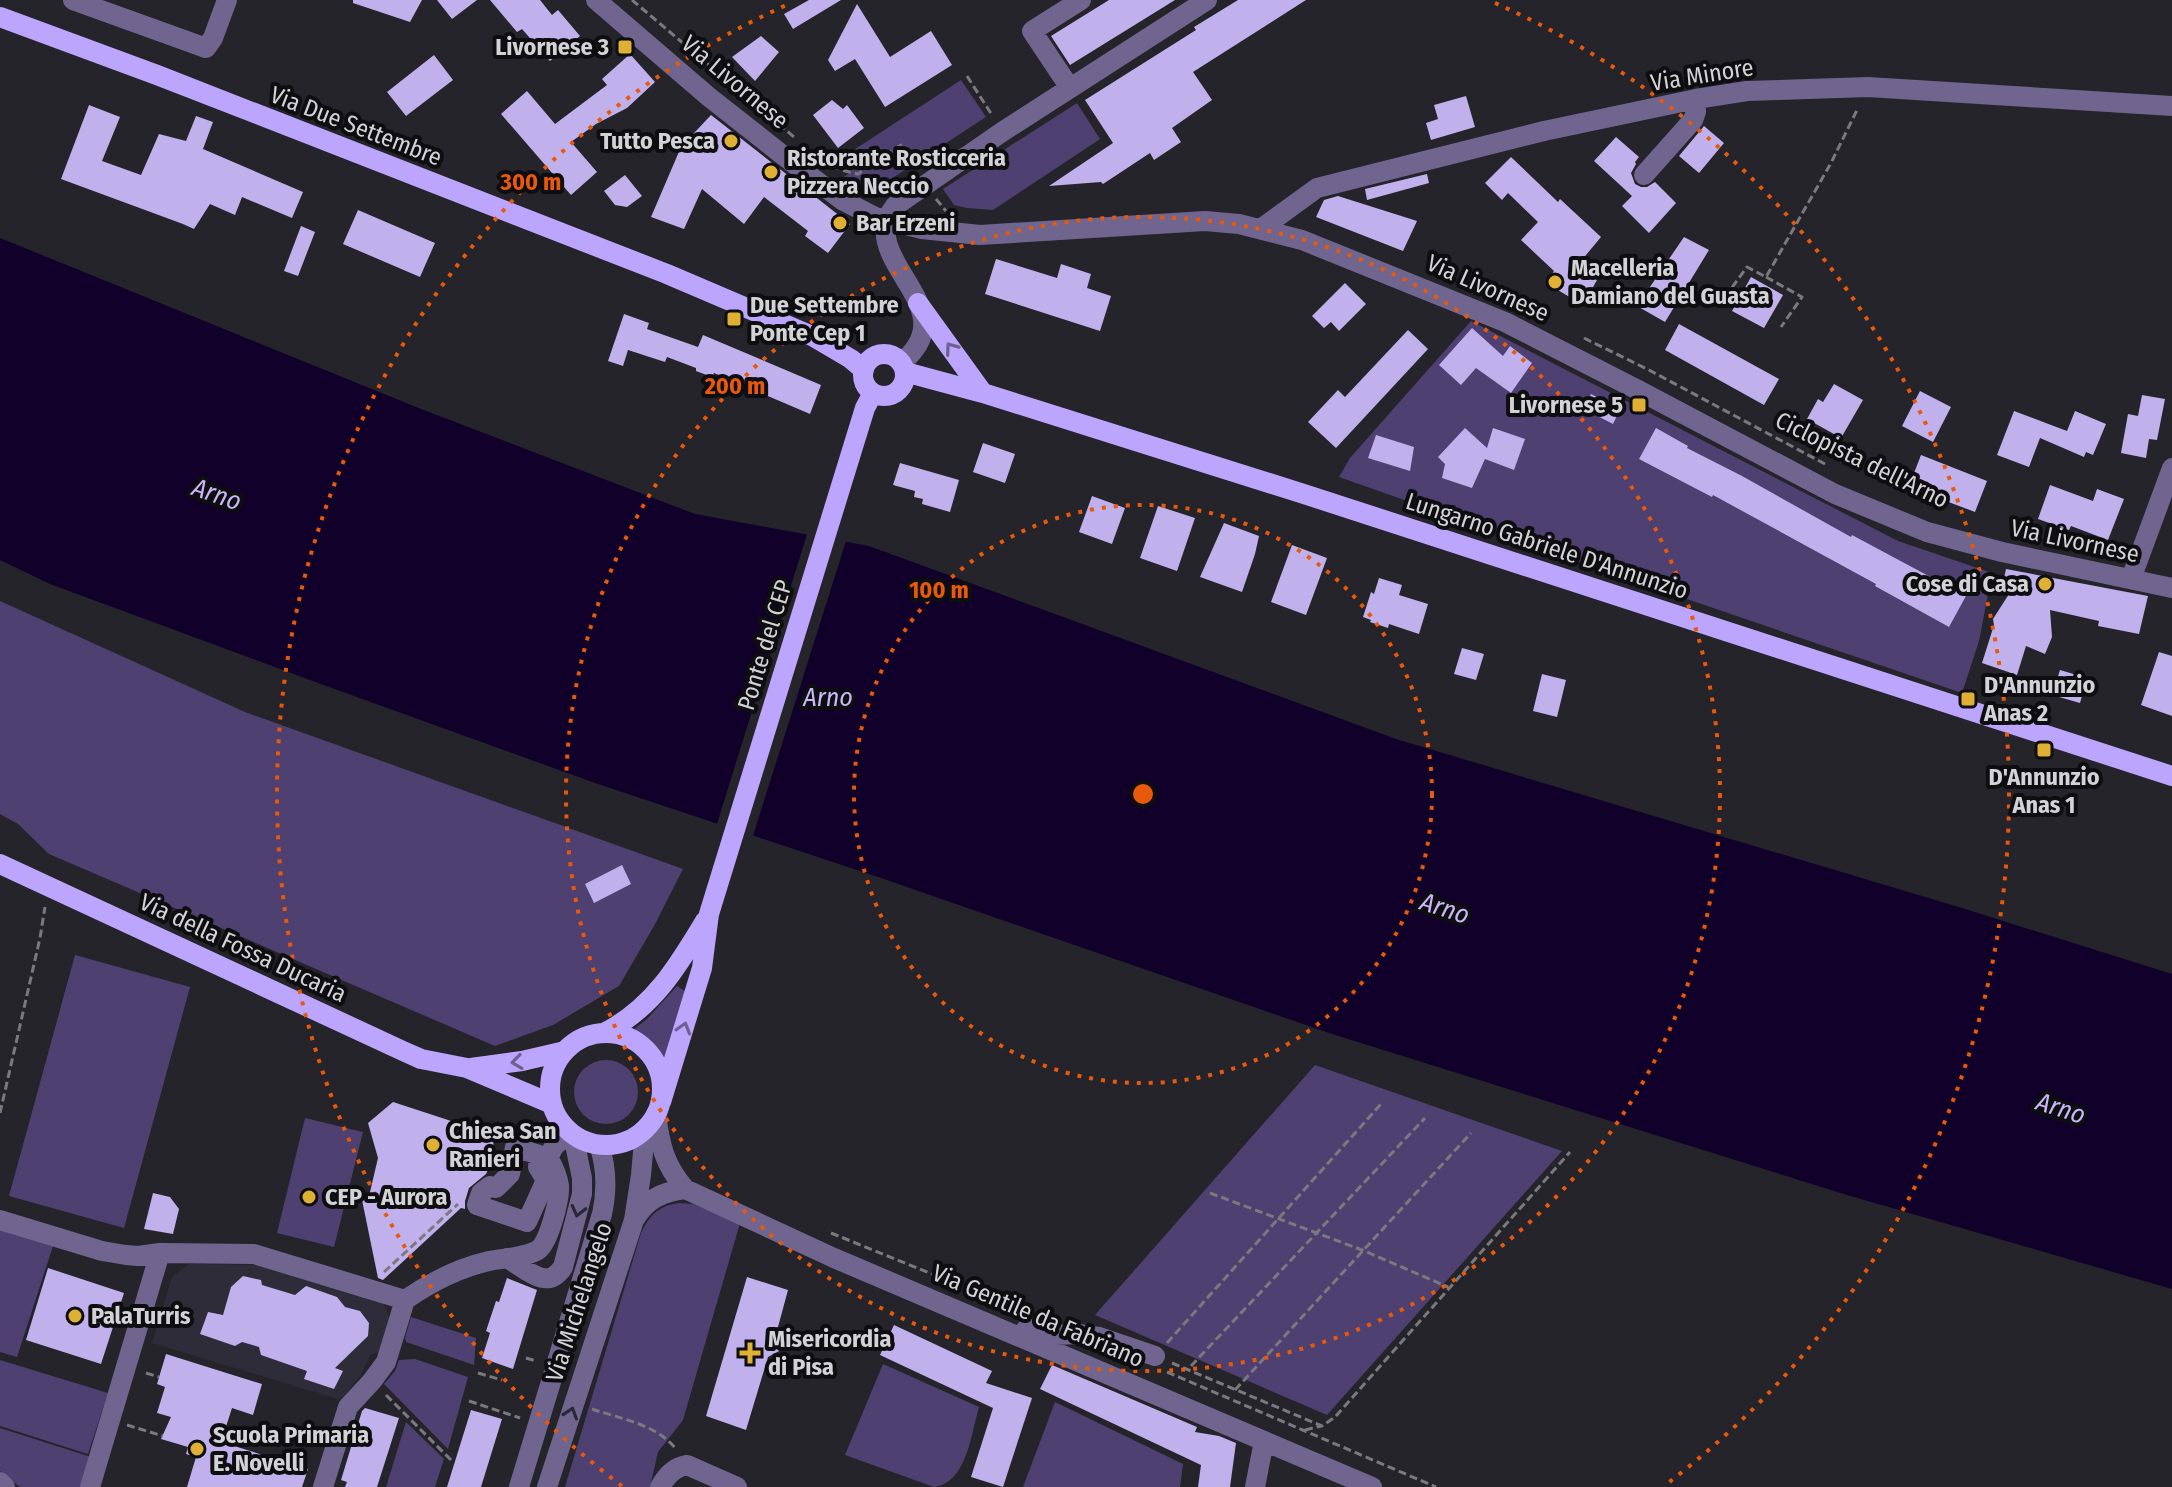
<svg xmlns="http://www.w3.org/2000/svg" width="2172" height="1487" viewBox="0 0 2172 1487" font-family="'Fira Sans Condensed',sans-serif">
<rect width="100%" height="100%" fill="#25242b"/>
<path fill="#2f2c39" d="M189 1264 256 1265 383 1303 391 1322 382 1351 370 1355 361 1375 341 1400 152 1343 172 1277Z"/>
<path fill="#4e4071" d="M961 80 986 117 888 181 890 193 863 191 841 180 853 169 846 155Z
M1077 103 1100 139 993 210 967 208 954 205 943 189Z
M1471 321 1898 541 1992 573 1979 641 1962 693 1634 581 1339 477 1350 458Z
M0 601 245 712 683 869 654 926 619 986 553 1025 495 1046 49 854 18 824 0 814Z
M75 955 190 987 124 1228 9 1196Z
M677 986 688 993 663 1064 650 1045 629 1033 647 1019Z
M574 1092a32 32 0 1 1 64 0a32 32 0 1 1-64 0Z
M1315 1065 1562 1151 1327 1415 1095 1315Z
M305 1118 363 1132 334 1247 277 1233Z
M679 1203 693 1204 740 1223 683 1420 658 1452 650 1487H565L641 1233C649 1215 660 1205 679 1203Z
M0 1230 53 1246 17 1357 0 1352Z
M411 1317 476 1338 474 1365 406 1342 405 1338Z
M415 1359 468 1377 448 1449 384 1384 395 1371 399 1360Z
M0 1360 108 1393 88 1454 0 1426Z
M883 1364 979 1407C971 1434 967 1483 934 1487L845 1455Z
M1055 1402 1183 1464 1180 1487H1023Z
M406 1422 444 1459 435 1487H386Z
M0 1428 91 1457 82 1487H20L0 1471Z"/>
<path fill="#10002a" d="M0 238 421 409 695 514 869 546 1396 739 1962 908 2172 974V1289L1847 1195 1329 1033 881 878 598 784 318 683 50 584 0 560Z"/>
<path fill="#25242b" d="M808 531 847 538 752 839 716 827Z"/>
<path fill="#c0b1ed" d="M353 0H422L410 22 353 3Z
M437 0H477L452 19Z
M490 0H540L552 15 558 10 580 36 550 61 522 29 517 32Z
M809 0H841L793 29 784 14Z
M1109 0H1175L1070 65 1051 36Z
M1238 0H1306L1193 72 1212 100 1172 128 1181 142 1154 160 1150 153 1103 184 1101 182 1049 186 1113 143 1085 100 1196 30 1194 27Z
M857 4 890 57 931 31 952 65 885 107 855 59 835 71 828 60Z
M761 36 779 52 755 81 732 57Z
M630 54 655 82 627 108 596 124 571 142 597 172 571 195 501 114 527 91 555 124 607 85 602 79Z
M434 55 453 80 406 116 387 92Z
M1466 96 1475 127 1431 140 1426 123 1438 119 1434 105Z
M832 100 843 109 847 105 864 128 838 148 813 115Z
M89 105 120 117 102 161 141 175 159 134 186 141 196 116 213 122 203 149 303 192 292 218 242 197 235 215 210 204 194 229 183 224 61 179Z
M711 115 850 224 828 253 805 236 808 231 764 197 744 224 702 189 684 229 651 217 681 147Z
M1704 126 1724 143 1699 173 1679 156Z
M1616 137 1639 157 1635 162 1636 164 1631 173 1635 184 1641 187H1647L1655 182 1676 203 1649 233 1622 206 1632 196 1594 161Z
M1511 157 1558 202 1560 199 1601 237 1576 267 1597 280 1583 305 1546 283 1554 271 1521 240 1538 222 1508 193 1502 200 1485 183Z
M1427 174 1429 183 1367 200 1365 189Z
M625 175 642 196 627 207 615 205 604 191Z
M1338 196 1417 221 1403 251 1316 217 1324 200Z
M358 210 435 243 420 277 343 244Z
M301 226 315 232 298 276 284 271Z
M1684 237 1709 250 1665 322 1637 306Z
M996 259 1057 278 1061 264 1091 274 1087 288 1111 296 1100 331 985 294Z
M1751 277 1783 295 1764 328 1732 311Z
M1345 283 1366 304 1339 331 1331 322 1324 328 1312 316Z
M624 314 649 323 647 329 698 347 703 335 821 385 810 414 714 373 712 377 696 371V368L667 357 665 362 628 350 623 366 608 361Z
M1679 324 1779 379 1764 405 1665 350Z
M1472 328 1503 356 1510 346 1532 363 1511 393 1476 368 1461 385 1439 365Z
M1408 330 1428 349 1336 448 1308 422 1338 390 1345 397Z
M1834 384 1863 400 1841 438 1807 419 1818 399 1823 402Z
M1920 391 1951 407 1933 442 1902 426Z
M1591 394 1620 409 1613 424 1584 409Z
M2142 395 2165 399 2157 440 2149 439 2146 458 2121 453 2128 414 2138 416Z
M2014 411 2067 431 2075 411 2106 424 2093 455 2086 452 2084 457 2040 438 2029 467 1997 455Z
M1465 428 1487 448 1493 428 1525 439 1514 470 1485 459 1472 488 1442 478 1445 464 1438 457Z
M1656 428 1688 446 1687 448 1742 476 1851 537 1852 535 1966 596 1949 627 1875 586 1876 584 1713 495 1712 497 1639 459Z
M1376 435 1414 447 1410 471 1368 458Z
M983 443 1015 454 1005 483 973 472Z
M1921 455 1987 481 1975 512 1914 489 1919 474 1914 473Z
M900 463 959 480 950 512 922 504 923 499 914 497 915 491 893 485Z
M2050 485 2093 501 2097 489 2124 499 2108 540 2071 526 2069 530 2038 519Z
M1092 496 1125 508 1112 544 1079 532Z
M1158 506 1195 518 1177 571 1140 558Z
M1224 523 1259 536 1255 554 1242 592 1200 577Z
M1292 545 1327 558 1306 615 1271 602Z
M2006 569 2148 596 2139 634 2098 626 2099 621 2050 610 2052 637 2045 654 2026 646 2017 675 1982 663 1994 625 1993 619 2009 594 2003 583Z
M1379 578 1402 585 1399 595 1428 604 1419 634 1389 624 1388 628 1370 622 1371 620 1363 617 1371 592 1374 594Z
M1462 648 1484 654 1476 680 1454 674Z
M2159 652 2172 656V716L2141 705Z
M2060 670 2087 678 2080 703 2052 695Z
M1542 674 1566 680 1557 717 1533 711Z
M622 865 631 884 594 903 585 884Z
M393 1102 494 1135 492 1161 486 1174 469 1188 465 1201V1209L461 1208 383 1280 378 1278 362 1200 370 1192 378 1158 368 1123Z
M153 1193 170 1197 179 1209 173 1234 144 1229Z
M48 1268 124 1293 101 1364 26 1340Z
M243 1276 261 1280 262 1285 295 1295 306 1286 337 1297 345 1307 360 1311 369 1323 368 1336 335 1368 343 1371 334 1389 304 1379 307 1371 261 1355 259 1347 242 1342 235 1346 200 1334 208 1312 223 1315 231 1287Z
M747 1277 788 1290 778 1327 785 1340 778 1344 781 1350 768 1357 746 1430 706 1416Z
M507 1278 537 1290 513 1369 482 1358 490 1333 486 1331 496 1301 499 1302Z
M894 1325 992 1371 986 1383 1032 1398 1003 1487 971 1477 993 1408 880 1355Z
M166 1354 262 1384 253 1415 232 1408 221 1442 308 1469 302 1487H187L196 1457 186 1454 188 1447 161 1439 171 1417 157 1413 165 1387 157 1384Z
M1052 1365 1197 1427 1195 1432 1219 1436 1236 1443 1230 1487H1198L1201 1465 1040 1389Z
M365 1408 399 1418 377 1487H345L347 1482 341 1480 362 1411Z
M471 1410 502 1419 481 1487H447Z"/>
<g fill="none" stroke-linecap="round" stroke-linejoin="round">
<path stroke="#7a797e" stroke-width="3" stroke-dasharray="8 4" stroke-linecap="butt" d="M632 0 794 137
M967 76 992 115
M832 166 841 170 858 174 901 145 906 148 918 168
M936 199 946 211
M1766 277 1802 297 1781 327
M1725 297 1747 267 1766 277 1831 163 1858 108
M1584 338 1649 370 1825 464
M0 1113 40 938 45 907
M1210 1193 1362 1250 1448 1287
M831 1233 1021 1310
M384 1272 458 1204
M1167 1343 1381 1104
M526 1358 536 1361
M1172 1363 1322 1426 1335 1417 1570 1152
M1191 1366 1425 1118
M1167 1372 1436 1487
M146 1373 159 1377
M478 1373 502 1380
M1235 1390 1471 1133
M386 1395 451 1460
M469 1401 520 1418
M592 1409C621 1419 656 1424 676 1449
M127 1425 163 1436
M1305 1430 1321 1426"/>
<path stroke="#70658f" stroke-width="20" d="M73 0 206 48 213 38 227 0
M596 0 709 97 789 160 842 200 875 217 922 229 980 235 1205 221 1239 224 1302 240 1505 322 1638 390 1835 494 1927 532 2002 552 2172 588
M1070 88 1032 31 1081 0
M1644 175 1693 120 1696 112V99
M1262 228 1317 188 1544 131 1696 99 1747 91 1868 87 2172 106
M901 363C970 307 853 260 895 206L1002 132 1207 0
M2131 579 2172 468
M656 1114C660 1145 664 1164 685 1189L834 1258 1372 1487
M515 1147 539 1155 538 1167 546 1180 527 1222 477 1205 481 1193 490 1186 496 1188 510 1174Z
M0 1220 102 1251 126 1255 138 1256 160 1253 254 1254 405 1300
M634 1220C646 1200 661 1192 685 1189
M507 1258C526 1269 547 1292 563 1267L582 1194V1178L573 1135
M405 1300C431 1282 458 1268 489 1261 505 1258 524 1258 538 1250 549 1242 560 1199 559 1186 558 1176 553 1166 548 1157L555 1145 571 1133
M1026 1329 1039 1330 1054 1335 1079 1334 1099 1337 1155 1356
M0 1482 5 1487
M90 1487 160 1253
M323 1487 348 1407 372 1381 386 1362 405 1300
M519 1487 602 1214C607 1191 607 1168 599 1145
M547 1487 634 1220 641 1175 645 1130
M660 1487C666 1476 674 1467 687 1465L737 1487
M1255 1487 1264 1441"/>
<path stroke="#bca5fc" stroke-width="20" d="M0 17 157 75 667 274 812 336 851 359 864 370
M918 303 983 393
M863 375a21 21 0 1 1 42 0a21 21 0 1 1-42 0Z
M905 372 983 393 1307 495 2172 776
M0 864 403 1051 421 1059 467 1068 552 1104
M604 1033C653 1008 678 966 705 921
M550 1089a56 56 0 1 1 112 0a56 56 0 1 1-112 0Z
M471 1068 522 1061 565 1051
M661 1102 702 968 709 914 865 408 873 393"/>
</g>
<defs><path id="oneway-chevron" d="M-2-3.5L2.5 0L-2 3.5" fill="none" stroke-width="1.6" stroke-linecap="round" stroke-linejoin="round" transform="scale(2)"/></defs>
<g stroke="#6e6192">
<use href="#oneway-chevron" transform="translate(951 348) rotate(-126)"/>
<use href="#oneway-chevron" transform="translate(684 1028) rotate(-73)"/>
<use href="#oneway-chevron" transform="translate(517 1062) rotate(172)"/>
</g>
<g stroke="#2b2837">
<use href="#oneway-chevron" transform="translate(578 1211) rotate(104)"/>
<use href="#oneway-chevron" transform="translate(571 1413) rotate(-72)"/>
</g>
<g fill="none" stroke="#e8590c" stroke-width="4" stroke-dasharray="4 8">
<circle cx="1143" cy="794" r="289"/>
<circle cx="1143" cy="794" r="577"/>
<path d="M622 1486A866 866 0 0 1 791 3M1495 3A866 866 0 0 1 1664 1486"/>
</g>
<g fill="#e0b034" stroke="#0e0e11" stroke-width="3">
<rect x="617" y="39" width="16" height="16" rx="4"/>
<circle cx="731" cy="141" r="8"/>
<circle cx="771" cy="172" r="8"/>
<circle cx="840" cy="223" r="8"/>
<circle cx="1555" cy="282" r="8"/>
<rect x="726" y="311" width="16" height="16" rx="4"/>
<rect x="1631" y="397" width="16" height="16" rx="4"/>
<circle cx="2045" cy="584" r="8"/>
<rect x="1960" y="691" width="16" height="16" rx="4"/>
<rect x="2036" y="742" width="16" height="16" rx="4"/>
<circle cx="433" cy="1145" r="8"/>
<circle cx="309" cy="1197" r="8"/>
<circle cx="75" cy="1316" r="8"/>
<path d="M746 1341h8v8h8v8h-8v8h-8v-8h-8v-8h8z"/>
<circle cx="197" cy="1449" r="8"/>
</g>
<g text-anchor="middle" stroke-width="8" stroke-linejoin="round" paint-order="stroke">
<g font-size="24" font-weight="bold" fill="#d3d2d6" stroke="#0e0e11" text-anchor="start">
<text x="609" y="55" text-anchor="end">Livornese 3</text>
<text x="715" y="149" text-anchor="end">Tutto Pesca</text>
<text x="787" y="166">Ristorante Rosticceria<tspan x="787" dy="28">Pizzera Neccio</tspan></text>
<text x="856" y="231">Bar Erzeni</text>
<text x="1571" y="276">Macelleria<tspan x="1571" dy="28">Damiano del Guasta</tspan></text>
<text x="750" y="313">Due Settembre<tspan x="750" dy="28">Ponte Cep 1</tspan></text>
<text x="1623" y="413" text-anchor="end">Livornese 5</text>
<text x="2029" y="592" text-anchor="end">Cose di Casa</text>
<text x="1984" y="693">D'Annunzio<tspan x="1984" dy="28">Anas 2</tspan></text>
<text x="2044" y="785" text-anchor="middle">D'Annunzio<tspan x="2044" dy="28">Anas 1</tspan></text>
<text x="449" y="1139">Chiesa San<tspan x="449" dy="28">Ranieri</tspan></text>
<text x="325" y="1205">CEP - Aurora</text>
<text x="91" y="1324">PalaTurris</text>
<text x="768" y="1347">Misericordia<tspan x="768" dy="28">di Pisa</tspan></text>
<text x="213" y="1443">Scuola Primaria<tspan x="213" dy="28">E. Novelli</tspan></text>
</g>
<g font-size="24" fill="#d3d2d6" stroke="#0e0e11">
<text transform="translate(1702 75) rotate(-9)" y="8">Via Minore</text>
<text transform="translate(735 82) rotate(40)" y="8">Via Livornese</text>
<text transform="translate(356 126) rotate(21)" y="8">Via Due Settembre</text>
<text transform="translate(1488 288) rotate(24)" y="8">Via Livornese</text>
<text transform="translate(1862 460) rotate(26)" y="8">Ciclopista dell'Arno</text>
<text transform="translate(2075 541) rotate(12)" y="8">Via Livornese</text>
<text transform="translate(1547 546) rotate(18)" y="8">Lungarno Gabriele D'Annunzio</text>
<text transform="translate(765 645) rotate(-73)" y="8">Ponte del CEP</text>
<text transform="translate(243 948) rotate(25)" y="8">Via della Fossa Ducaria</text>
<text transform="translate(579 1302) rotate(-72)" y="8">Via Michelangelo</text>
<text transform="translate(1038 1316) rotate(23)" y="8">Via Gentile da Fabriano</text>
</g>
<g font-size="26" font-style="italic" fill="#c8b7f9" stroke="#0e0e11">
<text transform="translate(217 494) rotate(19)" y="9">Arno</text>
<text x="828" y="706">Arno</text>
<text transform="translate(1445 908) rotate(18)" y="9">Arno</text>
<text transform="translate(2061 1108) rotate(18)" y="9">Arno</text>
</g>
</g>
<circle cx="1143" cy="794" r="12" fill="#e8590c" stroke="#0e0e11" stroke-width="4"/>
<g font-size="24" text-anchor="middle" font-weight="bold" fill="#e8590c" stroke="#0e0e11" stroke-width="8" stroke-linejoin="round" paint-order="stroke">
<text x="531" y="190">300 m</text>
<text x="735" y="394">200 m</text>
<text x="939" y="598">100 m</text>
</g>
</svg>
